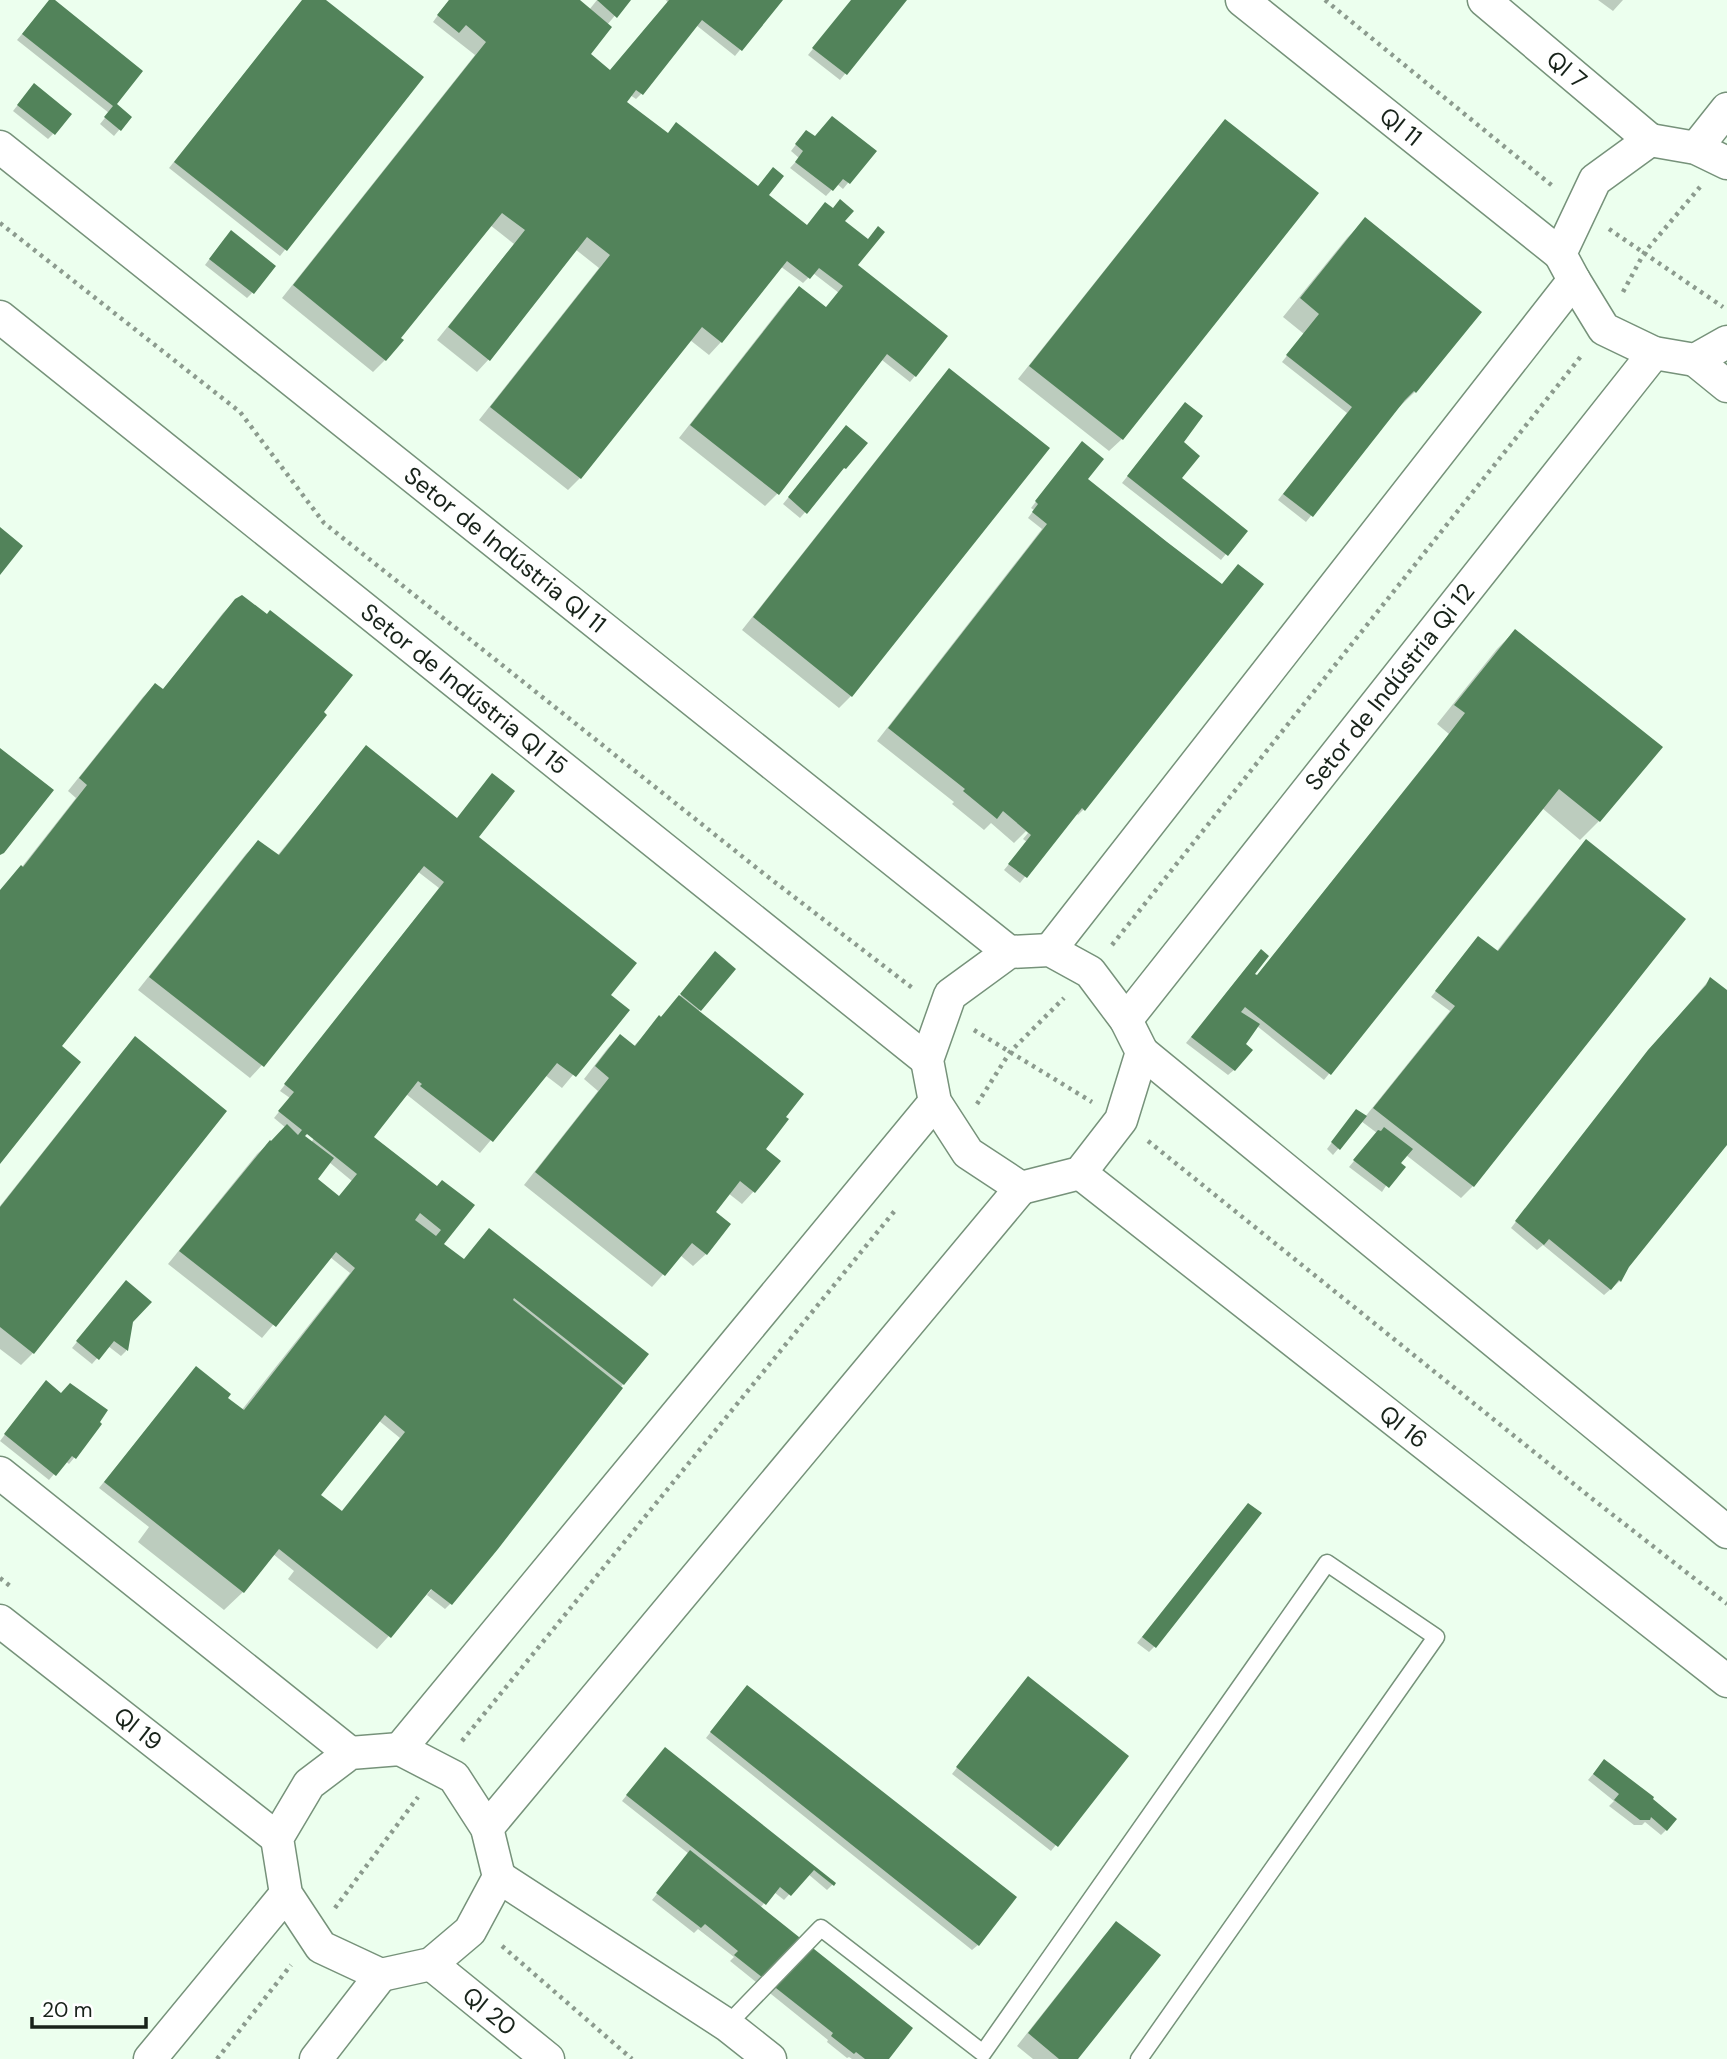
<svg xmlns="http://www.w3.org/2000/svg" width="1727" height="2059" viewBox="0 0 1727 2059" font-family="'DM Sans',sans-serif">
<rect width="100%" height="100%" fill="#ecffee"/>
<path fill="#0003" fill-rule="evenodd" d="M50 0H52L115 105 130 117 114 136 100 124 109 113 17 40Z
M303 0H323L422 77 280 256 169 168Z
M449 0H577L589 10 597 0H628L607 25 588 54 610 71 668 3 666 0H780L735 56 696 25 641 94 636 99 630 95 624 102 667 135 766 195 807 227 843 221 856 266 915 376 910 382 882 360 777 494 765 506 679 438 787 300 799 288 826 309 839 293 813 273 803 283 780 266 721 342 709 355 690 340 580 478 568 490 479 420 599 268 575 249 489 359 477 372 437 340 514 244 490 225 398 338 385 360 373 372 282 298 475 55 433 22Z
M852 0H905L840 80 808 55Z
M1598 0H1623L1613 11Z
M29 91 53 134 48 139 13 111Z
M1213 134 1317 194 1122 439 1109 451 1018 379Z
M801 138H814L874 151 843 189 837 184 826 196 790 168 799 158 791 151Z
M1365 220 1415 392 1396 410 1306 522 1278 500 1347 413 1282 362 1304 334 1283 317 1347 238Z
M225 238 252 293 247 298 205 265Z
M950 371 851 696 839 708 742 630 937 383Z
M1180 410V479L1245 531 1221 560 1122 483Z
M841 433 844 468 800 518 783 504Z
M1077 449 1086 479 1222 585 1084 809 1078 815 1076 813 1020 883 1004 870 1027 842 1023 839 1028 833 1026 831 1014 843 991 823 984 830 952 804 954 802 877 741 1042 529 1028 518 1034 510 1031 508Z
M236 600 59 1047 0 1162V891L21 868 76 798 68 791 143 697 155 685 162 691 223 613Z
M1515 631 1599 821 1580 840 1542 808 1324 1080 1257 1026 1243 1044 1234 1070 1228 1075 1186 1043 1255 957 1253 974 1256 977 1449 734 1437 724 1497 649Z
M366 748 468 847 609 995 627 1010 562 1088 545 1075 480 1153 406 1094 372 1137 437 1188 442 1182V1244L463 1261 646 1355 451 1603 445 1609 427 1595 437 1583 377 1649 288 1579 294 1571 273 1554 243 1592 224 1610 138 1542 149 1527 99 1488 191 1374 241 1411 350 1273 330 1257 262 1338 168 1264 257 1154 286 1128 274 1118 290 1098 280 1091 439 888 417 871 262 1065 250 1078 138 990 246 854 258 842 277 856ZM306 1132 314 1138 311 1143 303 1137ZM329 1162 352 1181 339 1198 315 1179ZM378 1420 400 1438 341 1512 319 1495Z
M1586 842 1473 1186 1461 1198 1406 1155 1382 1192 1349 1167 1377 1133 1361 1121 1333 1155 1327 1149 1351 1117H1365L1450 1011 1431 997 1473 944 1496 952 1574 854Z
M710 959 734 969 698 1012 763 1149 754 1191 742 1204 728 1193 713 1212 706 1254 693 1266 680 1255 652 1287 524 1185 598 1091 584 1079 608 1048 620 1036 633 1047 676 1001Z
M1710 979 1727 993V1142L1627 1266 1620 1281 1604 1295 1543 1245 1537 1250 1511 1228 1643 1058Z
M135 1039 33 1353 21 1365 0 1349V1206L123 1051Z
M121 1288 132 1321 126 1351 121 1356 108 1346 92 1364 72 1348Z
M40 1388 106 1411 74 1458 69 1464 65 1461 49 1480 0 1441Z
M1242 1511 1154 1647 1149 1652 1137 1643Z
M1023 1684 1127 1757 1051 1851 952 1774Z
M742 1692 978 1945 972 1950 706 1738Z
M659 1755 834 1883 827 1890 808 1874 784 1900 774 1892 760 1908 887 2059H852L849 2057 847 2058 827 2042 828 2040 730 1961 734 1957 698 1929 694 1933 652 1900 689 1854 622 1801Z
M1599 1767 1666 1830 1661 1835 1645 1822 1642 1825H1634L1609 1806 1614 1801 1588 1780Z
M1116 1924 1075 2059H1033L1017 2046 1104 1936Z"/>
<path fill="#52835a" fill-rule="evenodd" d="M49 0H55L143 71 117 104 132 117 121 131 104 117 113 106 22 34Z
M302 0H326L424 77 287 251 174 162Z
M449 0H580L612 27 591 54 610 70 669 0H783L742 51 702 20 643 95 636 90 627 102 668 133 676 122 758 186 773 167 784 176 769 195 807 225 825 202 833 208 840 199 854 211 845 221 868 239 878 226 885 232 858 265 948 336 916 377 887 354 779 495 690 425 799 286 826 307 843 286 819 268 810 279 787 261 722 343 702 327 581 479 490 407 610 255 587 237 490 361 448 327 525 230 502 213 401 338 404 340 386 361 293 285 486 42 466 25 459 33 437 15Z
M597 0H631L617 18Z
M851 0H907L847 75 812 48Z
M34 83 72 114 55 135 17 105Z
M832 116 877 151 850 184 843 179 833 191 795 162 803 151 795 144 806 130 815 136Z
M1225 119 1319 193 1123 440 1029 366Z
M1365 217 1482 312 1416 393 1414 391 1405 400 1313 517 1283 494 1352 407 1286 355 1319 314 1300 298Z
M231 230 276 266 254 294 209 259Z
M949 368 1050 448 852 697 753 617Z
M1185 402 1203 416 1184 442 1200 456 1182 478 1248 531 1228 556 1127 476Z
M846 425 868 443 846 469 844 468 807 514 788 497Z
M1082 441 1104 459 1088 479 1167 542 1222 584 1238 564 1264 584 1085 811 1082 808 1027 878 1008 864 1031 835 1003 811 997 819 963 791 965 789 888 728 1047 524 1032 512 1038 504 1035 501Z
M0 527 23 546 0 575Z
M242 595 267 614 270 610 353 675 324 712 327 715 62 1046 81 1062 0 1164V890L21 865 23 867 87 785 79 778 155 683 163 689 235 599Z
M1515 629 1663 747 1600 822 1559 789 1331 1075 1245 1007 1241 1012 1260 1024 1246 1044 1253 1050 1235 1071 1191 1037 1261 949 1269 956 1255 974 1257 975 1435 752 1465 713 1454 705Z
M366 745 457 818 492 773 515 791 479 837 637 963 611 995 630 1010 576 1077 557 1063 493 1142 420 1086 422 1084 418 1081 374 1137 437 1186 442 1180 475 1205 444 1244 464 1259 489 1228 649 1354 624 1385 514 1298 513 1300 623 1388 498 1549 452 1605 431 1589 391 1638 279 1549 244 1593 104 1482 196 1366 231 1394 228 1398 244 1410 355 1268 336 1252 276 1327 179 1251 270 1140 271 1141 287 1124 298 1135 302 1130 278 1111 294 1092 284 1084 444 882 424 866 264 1067 149 977 258 840 279 855ZM307 1134 357 1174 339 1196 318 1179 334 1158 305 1136ZM420 1213 441 1230 436 1236 415 1220ZM385 1415 405 1432 342 1511 321 1495Z
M0 748 54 790 4 853 0 855Z
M1586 839 1686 919 1474 1187 1373 1108 1455 1006 1435 991 1478 936 1498 951Z
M715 951 736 969 701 1011 680 994Z
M1710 977 1727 990V1145L1629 1267 1621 1282 1619 1280 1611 1290 1549 1239 1544 1245 1515 1221 1648 1050 1706 985Z
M679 995 804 1094 786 1117 789 1119 766 1149 781 1161 755 1193 740 1181 716 1212 731 1224 707 1255 692 1243 665 1276 535 1172 609 1078 595 1066 620 1034 635 1046 659 1015 661 1017Z
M135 1036 227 1111 34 1354 0 1327V1207Z
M1356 1109 1367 1116 1340 1150 1331 1142Z
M1384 1127 1413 1149 1401 1163 1406 1167 1389 1188 1353 1160 1378 1130 1381 1131Z
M126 1280 152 1302 133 1322 128 1351 114 1341 99 1360 76 1341Z
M46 1380 61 1393 70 1383 108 1410 100 1422 102 1424 76 1459 72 1456 56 1476 4 1434Z
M1248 1503 1262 1513 1156 1648 1142 1637Z
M1028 1676 1129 1756 1058 1847 956 1767Z
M747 1685 1017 1897 979 1946 710 1732Z
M665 1747 836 1883 834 1886 814 1870 791 1896 780 1887 766 1905 626 1795Z
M1604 1759 1654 1797 1653 1799 1677 1819 1667 1831 1651 1817 1650 1820H1640L1614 1800 1619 1794 1593 1774Z
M690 1850 913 2028 889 2059H865L856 2052 854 2054 831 2036 833 2033 734 1955 738 1951 705 1924 701 1928 656 1893Z
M1116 1921 1161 1955 1078 2059H1059L1028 2033Z"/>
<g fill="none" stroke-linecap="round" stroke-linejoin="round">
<defs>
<path id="service" d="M727 2025 821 1928 983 2053 1327 1563 1436 1637 1139 2059"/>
<g id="minor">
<path id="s1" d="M1242 0 1560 254"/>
<path id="s2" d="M1484 0 1650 140"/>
<path id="s3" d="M0 147 1009 952"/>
<path d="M1696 148 1727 109"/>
<path d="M1727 163 1696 148 1650 140 1595 180 1560 254 1574 280 1604 329 1654 353 1695 360 1727 342"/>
<path id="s4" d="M0 317 927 1060"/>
<path d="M1695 360 1727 386"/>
<path d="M1050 950 1574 280"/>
<path d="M1050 950 1090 972 1126 1020 1142 1052 1121 1120 1080 1173 1021 1188 968 1153 935 1102 927 1060 950 995 1009 952Z"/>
<path id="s5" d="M1126 1020 1654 353"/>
<path d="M1142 1052 1727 1532"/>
<path id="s6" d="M1080 1173 1727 1681"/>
<path d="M0 1473 350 1753"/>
<path id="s7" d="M0 1621 277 1838"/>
<path d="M400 1749 935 1102"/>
<path d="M487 1828 1021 1188"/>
<path d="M499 1877 727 2025 770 2059"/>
<path id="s8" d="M431 1964 548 2059"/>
<path d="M150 2059 286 1894 277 1838 309 1784 350 1753 400 1749 454 1777 487 1828 499 1877 470 1931 431 1964 381 1975 321 1947 286 1894"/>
<path d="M316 2059 381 1975"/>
</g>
</defs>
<use href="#service" stroke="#76927a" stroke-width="19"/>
<use href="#minor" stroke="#76927a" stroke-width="35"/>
<path stroke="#8c9b8e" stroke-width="4.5" stroke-dasharray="3.5 5" stroke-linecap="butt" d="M1325 0 1555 188
M0 223 240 412 324 523 763 873 915 990
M1609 229 1723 307
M1623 292 1644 253 1700 187
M1112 945 1582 355
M974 1030 1092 1102
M977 1104 1010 1052 1064 998
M1148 1141 1590 1497 1727 1604
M0 1578 10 1586
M462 1741 897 1208
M335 1908 418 1797
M502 1946 632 2059
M217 2059 291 1965"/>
<use href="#service" stroke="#fff" stroke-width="16"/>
<use href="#minor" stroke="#fff" stroke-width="32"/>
</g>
<g text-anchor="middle" stroke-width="5" stroke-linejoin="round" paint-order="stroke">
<g font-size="24" fill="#18231a" stroke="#fff">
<text dy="8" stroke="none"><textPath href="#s2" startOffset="108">QI 7</textPath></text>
<text dy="8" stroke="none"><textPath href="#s1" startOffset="203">QI 11</textPath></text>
<text dy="8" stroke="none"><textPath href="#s3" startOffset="646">Setor de Indústria QI 11</textPath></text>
<text dy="8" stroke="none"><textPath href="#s5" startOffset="425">Setor de Indústria Qi 12</textPath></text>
<text dy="8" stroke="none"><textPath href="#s4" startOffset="595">Setor de Indústria QI 15</textPath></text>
<text dy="8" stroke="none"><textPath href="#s6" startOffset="411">QI 16</textPath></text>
<text dy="8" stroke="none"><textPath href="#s7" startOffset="175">QI 19</textPath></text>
<text dy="8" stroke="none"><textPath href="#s8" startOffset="75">QI 20</textPath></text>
</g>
</g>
<path d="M32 2017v10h114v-10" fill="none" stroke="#18231a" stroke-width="3.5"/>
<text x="42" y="2017" font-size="21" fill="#18231a" stroke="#ffffff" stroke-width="5" paint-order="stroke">20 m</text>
</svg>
